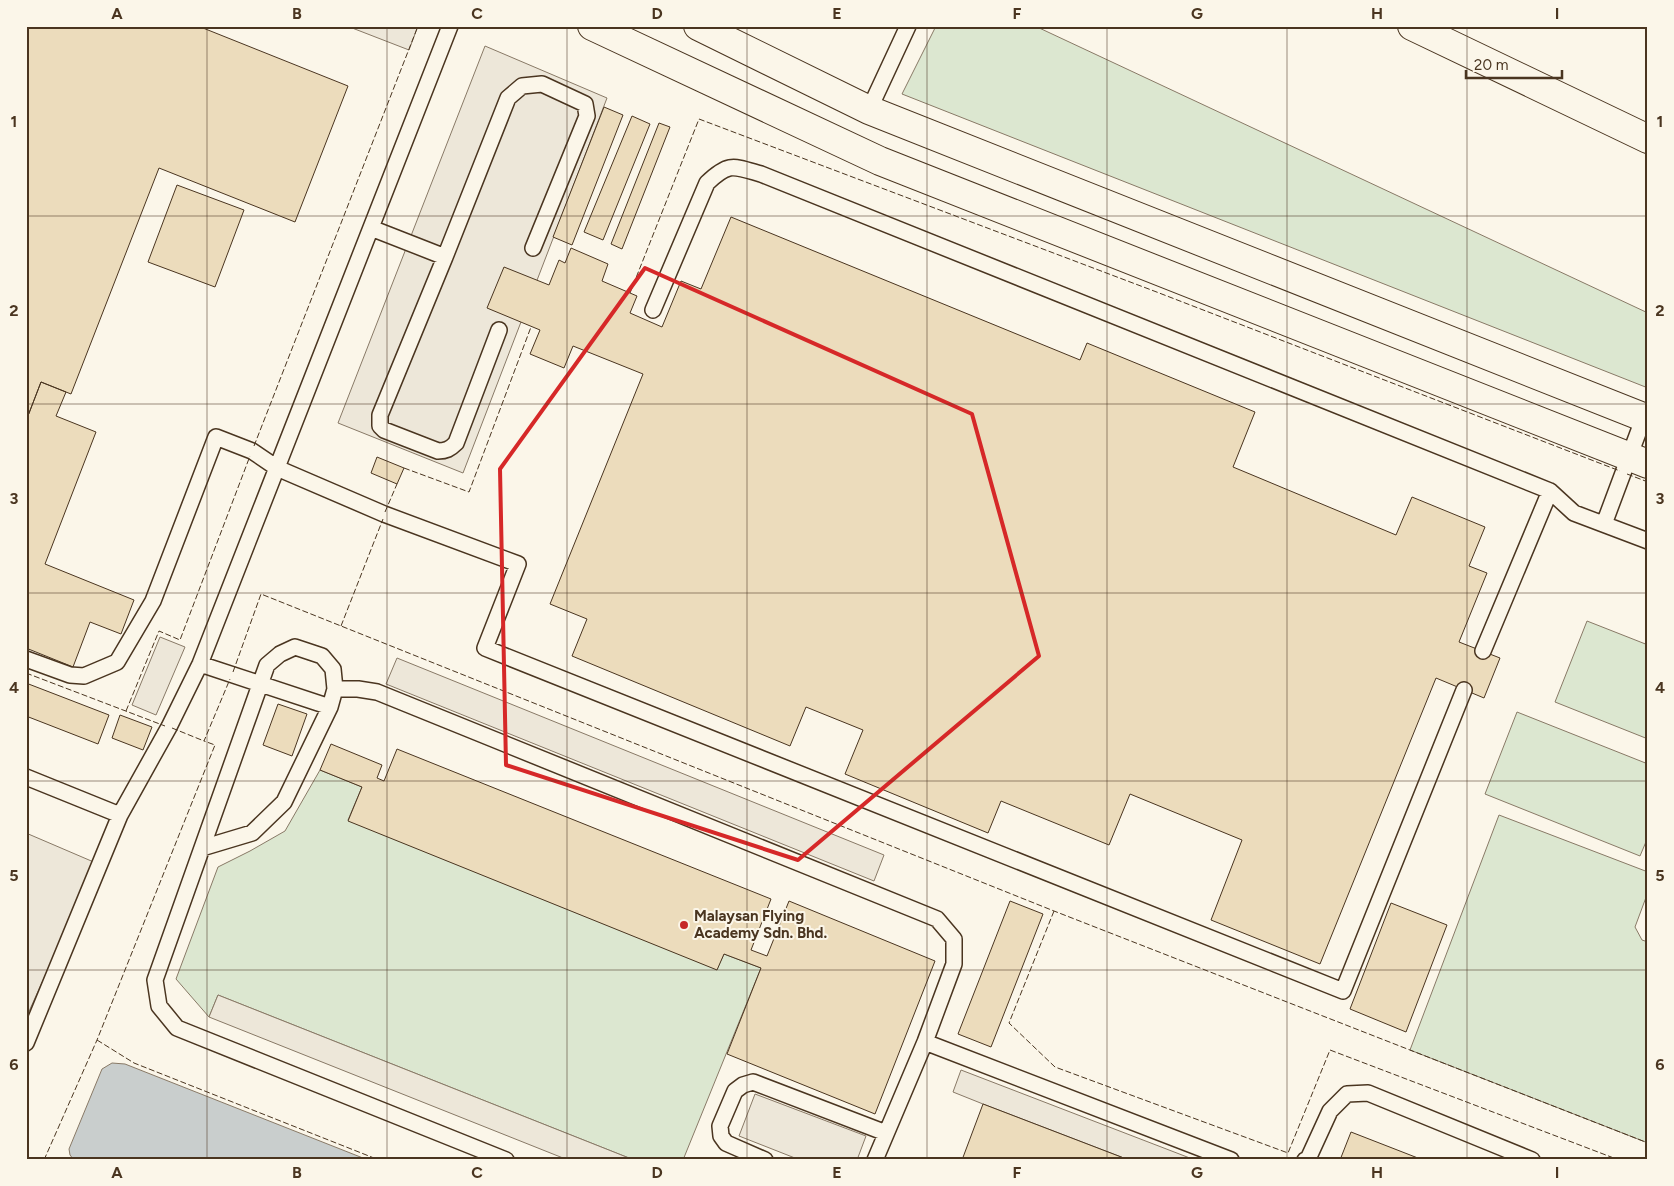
<svg xmlns="http://www.w3.org/2000/svg" width="1674" height="1186" viewBox="0 0 1674 1186" font-family="Figtree,sans-serif">
<rect width="100%" height="100%" fill="#fbf6e9"/>
<path fill="#dce7d0" stroke="#887966" d="M936 26H1035L1648 313V388L902 94Z
M1587 621 1648 645V739L1555 702Z
M1517 712 1648 764V837L1640 856 1485 794Z
M320 770 362 787 348 820 717 969 724 954 761 968 683 1160H634L218 995 209 1017 176 979 218 867 250 851 285 831Z
M1499 815 1648 872V892L1635 927 1642 940 1648 942V1143L1410 1050Z"/>
<path fill="#ede7d9" stroke="#887966" d="M347 26H418L409 50Z
M485 46 607 98 463 473 338 423Z
M160 637 185 647 156 715 132 705Z
M397 658 884 855 874 881 386 684Z
M26 833 96 863 26 1018Z
M218 995 634 1160H568L209 1017Z
M961 1070 1195 1160H1129L983 1104 953 1092Z
M755 1094 866 1136 857 1160H800L739 1136Z"/>
<path fill="#c9cecd" stroke="#887966" d="M112 1063 125 1064 368 1160H74L70 1155 69 1149 102 1069Z"/>
<path fill="#ecdcbc" stroke="#4a3520" d="M26 26H198L348 86 295 222 159 168 71 394 41 382 26 421Z
M604 107 623 115 572 245 553 237Z
M632 116 650 124 603 240 584 232Z
M659 123 670 127 622 249 611 244Z
M177 185 244 210 215 287 148 262Z
M731 217 1080 360 1087 343 1255 412 1233 467 1396 535 1412 497 1485 527 1469 566 1487 573 1459 642 1500 658 1484 698 1436 678 1320 964 1211 920 1242 840 1130 794 1109 845 1001 801 988 833 845 774 863 730 806 707 790 746 572 656 587 619 550 604 643 374 573 346 564 368 530 354 540 330 487 308 504 267 549 285 559 260 565 263 571 248 608 264 602 281 637 296 630 313 662 327 681 281 701 289Z
M41 382 66 392 56 416 96 432 45 564 134 600 121 634 90 622 73 667 26 648V421Z
M377 457 404 468 397 484 371 473Z
M26 683 109 715 98 744 26 716Z
M278 704 307 714 292 756 263 745Z
M120 715 152 727 143 750 112 738Z
M331 744 382 765 377 778 384 781 397 749 771 899 751 950 767 956 789 901 935 961 875 1114 727 1054 761 968 724 954 717 970 348 821 362 787 320 770Z
M1010 901 1043 914 991 1047 958 1034Z
M1391 903 1447 925 1406 1032 1350 1009Z
M983 1104 1129 1160H962Z
M1351 1132 1423 1160H1340Z"/>
<g fill="none" stroke-linecap="round" stroke-linejoin="round">
<defs>
<path id="lane" d="M869 110 908 26
M371 228 445 257 508 98 522 86 542 84 585 104 587 116 533 248
M445 257 380 415V426L384 430 438 451C446 451 450 449 456 443L499 330
M653 310 707 183C729 162 733 166 761 174L1550 491 1483 651
M1550 491 1574 513 1648 541
M1604 524 1644 417
M26 659 70 675 84 676 117 662 153 601 216 437 252 451 277 468 384 514 518 564 485 648 1343 991 1464 690
M200 664 330 707
M335 689H358L377 692 937 919 954 939V964L925 1042 875 1160
M26 777 120 815 26 1043
M120 815 169 727 200 664 450 26
M202 848 252 833 284 802 330 707 335 689 333 669 322 656 295 647 280 654 267 665 155 980 159 1006 177 1028 506 1160
M925 1042 1231 1160
M765 1160 726 1143 721 1136 720 1126 735 1091 743 1085 753 1082 886 1133
M1305 1160 1308 1159 1330 1111 1347 1094 1368 1093 1532 1160"/>
<path id="street" d="M592 26 880 161 1648 464
M698 26 869 110 1648 419
M1412 26 1648 139"/>
</defs>
<use href="#lane" stroke="#4a3520" stroke-width="18"/>
<use href="#street" stroke="#4a3520" stroke-width="30"/>
<use href="#lane" stroke="#fbf6e9" stroke-width="15"/>
<use href="#street" stroke="#fbf6e9" stroke-width="28"/>
<path stroke="#4a3520" stroke-width="1" stroke-dasharray="6 2.5" stroke-linecap="butt" d="M630 293 699 119 1154 291 1620 471
M254 446 418 26
M404 468 469 492 531 327
M1627 474 1648 482
M385 512 397 484
M341 626 383 519
M233 672 261 594 1054 911 1648 1143
M26 673 165 726
M126 711 159 631 180 640 250 456
M172 728 204 741
M1054 911 1009 1023 1055 1067 1288 1153 1330 1050 1619 1160
M97 1040 134 1063 379 1160
M44 1160 97 1040 215 745 204 741 230 679"/>
</g>
<path fill="none" stroke="#d62828" stroke-width="4" stroke-linejoin="round" d="M645 268 972 414 1039 656 798 860 506 765 500 469Z"/>
<path fill="none" stroke="#4a3520" stroke-width="1" stroke-opacity="0.55" d="M207 26V1160M387 26V1160M567 26V1160M747 26V1160M927 26V1160M1107 26V1160M1287 26V1160M1467 26V1160M26 216H1648M26 404H1648M26 593H1648M26 781H1648M26 970H1648"/>
<circle fill="#c62828" stroke="#fbf6e9" stroke-width="2" cx="684" cy="925" r="5"/>
<g text-anchor="middle" stroke-width="4" stroke-linejoin="round" paint-order="stroke">
<g font-size="15" font-weight="bold" fill="#4a3520" stroke="#fbf6e9" text-anchor="start">
<text x="694" y="921">Malaysan Flying<tspan x="694" dy="17">Academy Sdn. Bhd.</tspan></text>
</g>
</g>
<rect width="1674" height="1186" fill="none" stroke="#fbf6e9" stroke-width="55"/>
<path d="M1466 70v8h96v-8" fill="none" stroke="#4a3520" stroke-width="2.5"/>
<text x="1474" y="70" font-size="15" fill="#4a3520" stroke="#fbf6e9" stroke-width="4" paint-order="stroke">20 m</text>
<rect x="28" y="28" width="1618" height="1130" fill="none" stroke="#4a3520" stroke-width="2"/>
<g font-size="16" text-anchor="middle" font-weight="bold" fill="#4a3520">
<text x="117" y="19">A</text>
<text x="297" y="19">B</text>
<text x="477" y="19">C</text>
<text x="657" y="19">D</text>
<text x="837" y="19">E</text>
<text x="1017" y="19">F</text>
<text x="1197" y="19">G</text>
<text x="1377" y="19">H</text>
<text x="1557" y="19">I</text>
<text x="14" y="127">1</text>
<text x="1660" y="127">1</text>
<text x="14" y="316">2</text>
<text x="1660" y="316">2</text>
<text x="14" y="504">3</text>
<text x="1660" y="504">3</text>
<text x="14" y="693">4</text>
<text x="1660" y="693">4</text>
<text x="14" y="881">5</text>
<text x="1660" y="881">5</text>
<text x="14" y="1070">6</text>
<text x="1660" y="1070">6</text>
<text x="117" y="1178">A</text>
<text x="297" y="1178">B</text>
<text x="477" y="1178">C</text>
<text x="657" y="1178">D</text>
<text x="837" y="1178">E</text>
<text x="1017" y="1178">F</text>
<text x="1197" y="1178">G</text>
<text x="1377" y="1178">H</text>
<text x="1557" y="1178">I</text>
</g>
</svg>
